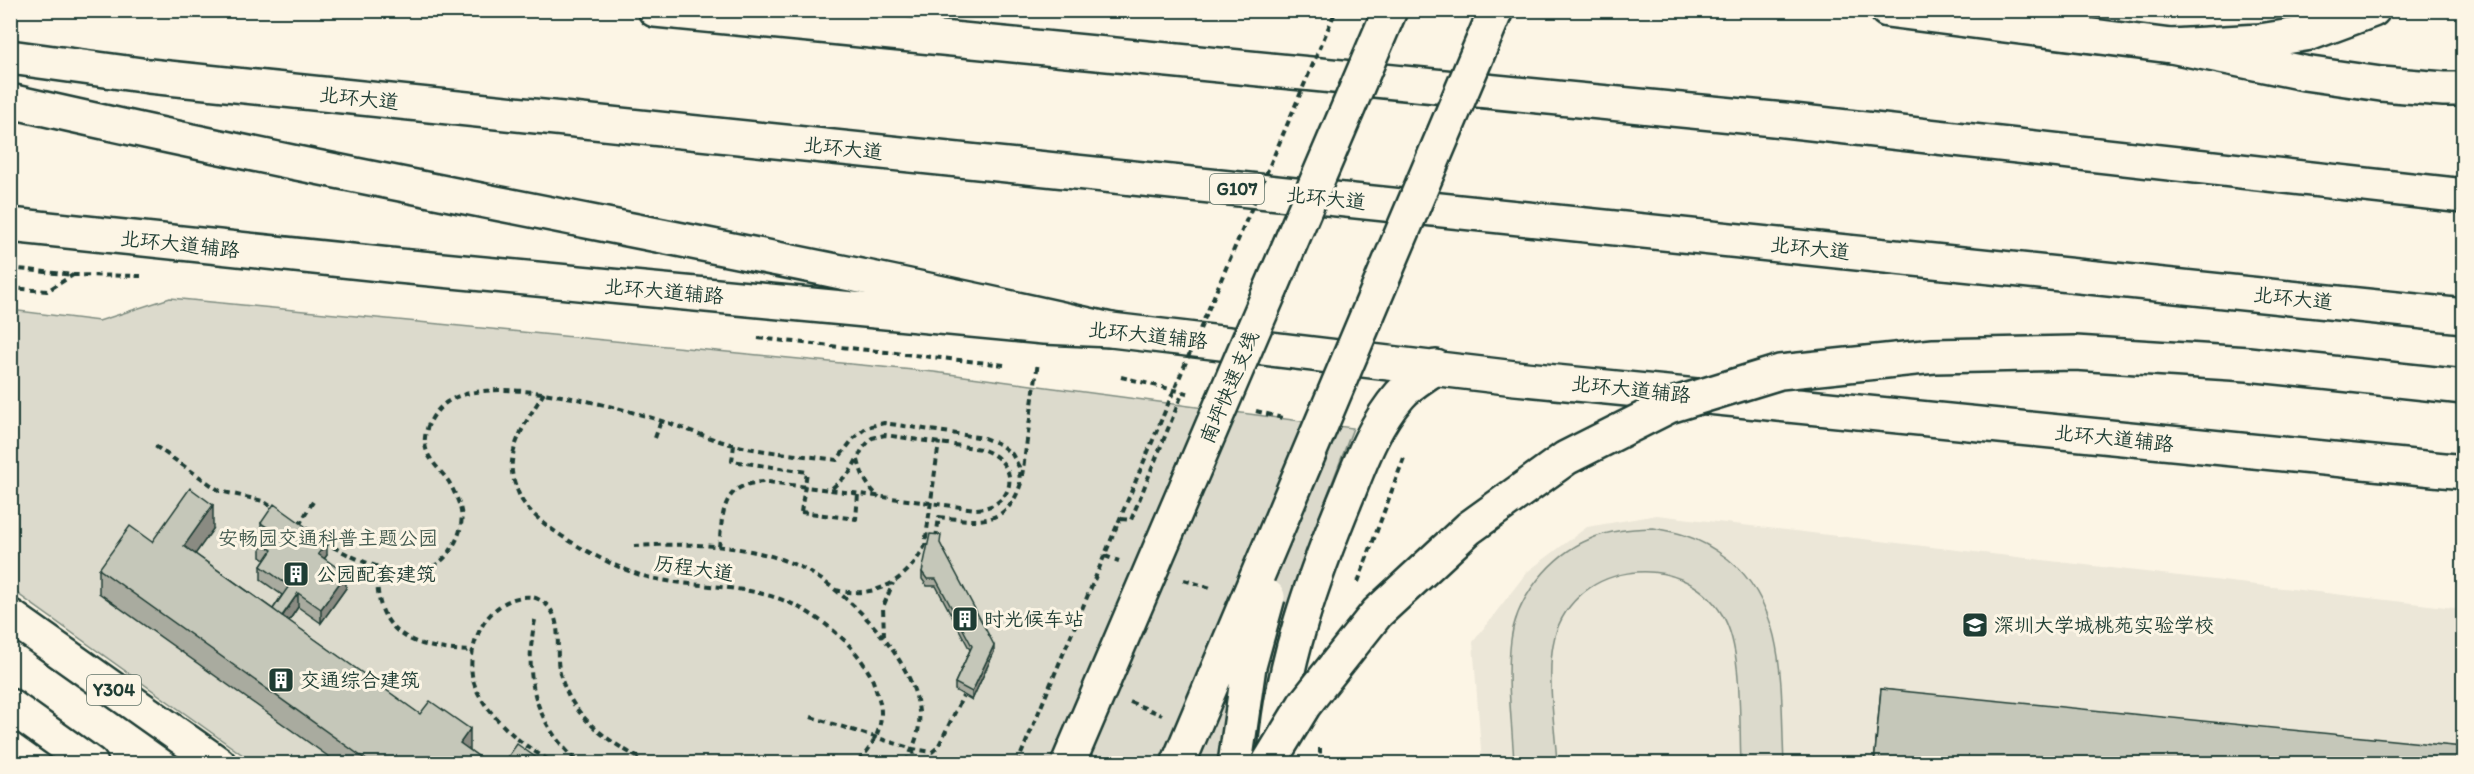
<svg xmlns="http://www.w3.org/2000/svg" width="2474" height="774" viewBox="0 0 2474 774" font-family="Itim,'LXGW WenKai TC',sans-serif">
<rect width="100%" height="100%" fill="#fcf5e5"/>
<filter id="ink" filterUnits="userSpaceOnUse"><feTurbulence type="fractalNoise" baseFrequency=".0167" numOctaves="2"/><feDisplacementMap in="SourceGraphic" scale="12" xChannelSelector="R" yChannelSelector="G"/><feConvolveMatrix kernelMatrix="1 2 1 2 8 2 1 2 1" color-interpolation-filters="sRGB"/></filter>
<g filter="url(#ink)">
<path fill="#ece7d8" d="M1657 515 2463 609V763H1482L1473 642 1527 572 1587 527Z"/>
<path fill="#dcdacc" stroke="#7e8c80" stroke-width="1.5" d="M170 298 934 372 1353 428 1324 504 1278 662 1266 763H254L11 589V310L99 321Z
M1653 528C1663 530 1674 532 1684 535 1700 540 1715 549 1728 559 1789 608 1780 692 1784 763H1741C1739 724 1743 649 1723 616 1681 545 1567 563 1553 645 1547 677 1555 730 1557 763H1514C1512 723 1506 680 1511 640 1516 598 1551 555 1590 539 1610 530 1631 529 1653 528Z"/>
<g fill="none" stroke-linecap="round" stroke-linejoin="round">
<defs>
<path id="primary" d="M1887 10 2171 46 2304 73 2381 84 2444 89H2464
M10 225 399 266 1044 327 1111 330 1515 378 2464 472
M10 616 219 764
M10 706 91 764
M1275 759C1280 667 1314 575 1349 491 1362 458 1376 422 1400 395 1409 384 1424 376 1436 367"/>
<path id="highway" d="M655 10 1784 120 2464 196
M2171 46 2260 41 2311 33 2373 10
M10 57 149 76 2464 316
M10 101C376 185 746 247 1111 330"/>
</defs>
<use href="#primary" stroke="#1f3d34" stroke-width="38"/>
<use href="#highway" stroke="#1f3d34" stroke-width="38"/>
<path stroke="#1f3d34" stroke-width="4" stroke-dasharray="6 4.5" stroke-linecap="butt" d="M10 268 73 275 141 276
M10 288 47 291 73 275
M758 338 1005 365
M1121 377 1191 394
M544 393C530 415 509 445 512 472 513 480 519 496 523 502 542 531 618 571 651 578 701 589 756 583 802 609 828 624 853 644 868 671 873 678 875 688 878 696 887 721 875 748 854 764
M1256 411 1286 419
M655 438 661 421
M734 445 732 461 807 472
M155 446 220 491 263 501 276 510
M858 460C862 476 867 486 879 497
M1022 476 1038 362
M801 512 856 519 858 494
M1121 519 1131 520 1183 392
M299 525 314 500
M936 538 939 517C977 521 1007 528 1021 483
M324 542C360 562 426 596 453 546 460 535 464 520 460 507 458 500 453 489 449 482 441 470 427 460 425 444 423 429 435 410 447 402 492 372 615 406 665 422 687 429 710 439 734 445 767 453 803 455 837 460L854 438 867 427 884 423 984 438 999 444 1012 454 1019 467 1020 484
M634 546C689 543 749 543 800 567 848 590 925 668 919 725 918 738 911 752 905 764
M719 547C723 509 722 482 768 482L976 509C1016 507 1023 463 981 449L885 435 872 438 863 448 850 472 830 490
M1105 556 1119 561
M377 568C377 581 377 596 382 609 396 646 440 650 473 651
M1184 580 1214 589
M1358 582 1405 455
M835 590C875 599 907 582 925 545L939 442
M535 620C523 679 535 723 580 764
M884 636 883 607 893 583
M1130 702 1162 715
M811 717 913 749 932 752 938 747 963 696
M913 749 914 764
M558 764C527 752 477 709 472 675 468 646 483 611 511 600 518 597 530 595 538 599 562 610 557 638 558 659 558 669 562 682 566 690 581 725 618 747 650 764
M1017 764 1163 416
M1320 764V748"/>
<use href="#primary" stroke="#fcf5e5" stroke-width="33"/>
<use href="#highway" stroke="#fcf5e5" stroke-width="33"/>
<defs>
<path id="highway-bridge" d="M1068 764 1390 10
M1178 764 1496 10
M1235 764 1249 666 1268 597
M1268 764 1304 705 1377 613 1469 528 1566 458 1669 406 1780 372 1934 356 2075 353 2248 364 2464 387"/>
</defs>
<use href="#highway-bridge" stroke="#1f3d34" stroke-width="38" stroke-linecap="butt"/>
<path stroke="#1f3d34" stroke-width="4" stroke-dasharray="6 4.5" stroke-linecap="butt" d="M1163 416 1336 10
M801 512 807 472"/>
<use href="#highway-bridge" stroke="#fcf5e5" stroke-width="33"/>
</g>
<path fill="#a9ab9f" stroke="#1f3d34" stroke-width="1.5" d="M261 523 327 555 324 559 346 588 321 623 298 607 289 621 489 764H339L99 593V569L152 542 213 529 195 554 273 609 282 595 261 580V566L265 560 261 557V543L264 539 261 536Z
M940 544 994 652 972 700 955 690V683L970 650 936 586H927L922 579V572Z
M1881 689 2463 764H1874Z"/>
<path fill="#8a8b82" stroke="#1f3d34" stroke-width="1.5" d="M213 505V529L184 570V546Z
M327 542V555L318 568V554Z
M346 574V588L321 623V609Z
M298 593V607L278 637V623Z
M994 645V652L972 700V692Z
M470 729V753L460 743Z"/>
<path fill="#c5c7b9" stroke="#1f3d34" stroke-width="1.5" d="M190 488 213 505 184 546 420 714 430 701 470 729 460 743 489 764H372L99 569 130 526 152 542Z
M274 504 327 542 318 554 346 574 321 609 298 593 282 616 273 609 289 586 261 566 272 550 261 543 271 530 261 523Z
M930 534 941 535 940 543 994 645 972 692 955 683 972 646 936 579H927L922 572Z
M1881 689 2463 747V764H1992L1938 758V764H1874Z
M517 744 545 764H503Z"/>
</g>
<defs>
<symbol id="building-square" viewBox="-11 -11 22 22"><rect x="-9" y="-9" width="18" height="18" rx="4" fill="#1f3d34" stroke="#fcf5e5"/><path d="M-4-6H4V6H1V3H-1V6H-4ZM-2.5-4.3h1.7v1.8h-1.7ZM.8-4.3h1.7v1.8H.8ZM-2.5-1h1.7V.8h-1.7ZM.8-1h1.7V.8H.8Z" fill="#fff"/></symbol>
<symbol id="school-square" viewBox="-11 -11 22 22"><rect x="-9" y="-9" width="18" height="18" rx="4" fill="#1f3d34" stroke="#fcf5e5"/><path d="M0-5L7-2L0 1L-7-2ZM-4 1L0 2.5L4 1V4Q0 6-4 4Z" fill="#fff"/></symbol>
</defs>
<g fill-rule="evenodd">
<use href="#building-square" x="281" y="559" width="30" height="30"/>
<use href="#building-square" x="950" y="604" width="30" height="30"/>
<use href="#school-square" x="1960" y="610" width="30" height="30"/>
<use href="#building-square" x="266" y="665" width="30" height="30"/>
</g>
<g text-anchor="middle" stroke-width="6" stroke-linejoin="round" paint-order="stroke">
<g fill="#fcf5e5" stroke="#617469" stroke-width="1.5">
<rect x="1210" y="174" width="54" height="30" rx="4.5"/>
<rect x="87" y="675" width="54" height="30" rx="4.5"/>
</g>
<g font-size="18" font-weight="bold" fill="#1f3d34">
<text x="1237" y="195">G107</text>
<text x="114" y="696">Y304</text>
</g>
<g font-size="20" fill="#1f3d34" stroke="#fcf5e5">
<text transform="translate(359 98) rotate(6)" y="7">北环大道</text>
<text transform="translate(843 148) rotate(6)" y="7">北环大道</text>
<text transform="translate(1326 198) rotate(6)" y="7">北环大道</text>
<text transform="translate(180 244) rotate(6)" y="7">北环大道辅路</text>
<text transform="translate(1810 248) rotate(6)" y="7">北环大道</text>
<text transform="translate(664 291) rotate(5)" y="7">北环大道辅路</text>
<text transform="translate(2293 298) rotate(6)" y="7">北环大道</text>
<text transform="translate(1148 335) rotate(6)" y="7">北环大道辅路</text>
<text transform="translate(1229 387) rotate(-67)" y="7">南坪快速支线</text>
<text transform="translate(1631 389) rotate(6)" y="7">北环大道辅路</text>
<text transform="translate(2114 438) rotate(6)" y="7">北环大道辅路</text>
<text transform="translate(694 568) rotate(8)" y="7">历程大道</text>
</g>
<g font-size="20" fill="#455c52" stroke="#fcf5e5">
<text x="328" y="545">安畅园交通科普主题公园</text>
</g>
<g font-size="20" fill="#1f3d34" stroke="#fcf5e5" text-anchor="start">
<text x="316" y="581">公园配套建筑</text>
<text x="984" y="626">时光候车站</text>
<text x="1994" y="632">深圳大学城桃苑实验学校</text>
<text x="300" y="687">交通综合建筑</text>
</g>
</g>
<rect width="2474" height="774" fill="none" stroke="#fcf5e5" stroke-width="36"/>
<rect x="18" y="18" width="2438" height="738" fill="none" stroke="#1f3d34" stroke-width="2" filter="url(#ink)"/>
</svg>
